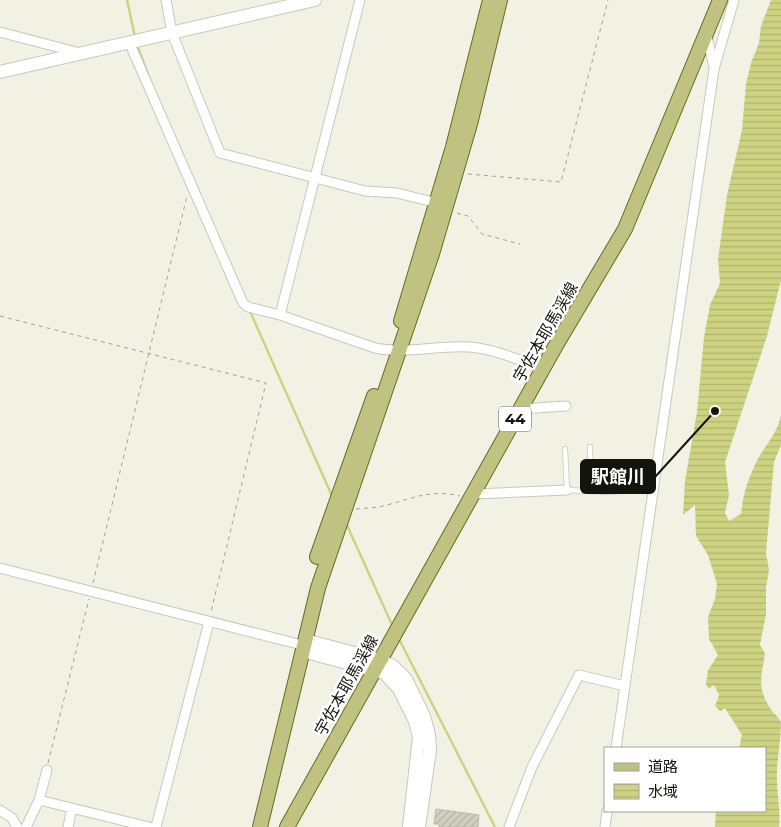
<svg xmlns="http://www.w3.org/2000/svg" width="781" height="827" viewBox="0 0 781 827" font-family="Montserrat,'Noto Sans JP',sans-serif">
<defs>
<pattern id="water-rules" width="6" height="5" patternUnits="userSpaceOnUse" patternTransform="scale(1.25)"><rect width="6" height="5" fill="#ced382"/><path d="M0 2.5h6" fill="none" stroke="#b0b46f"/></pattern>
<pattern id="building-hatch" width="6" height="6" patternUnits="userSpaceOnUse" patternTransform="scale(1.25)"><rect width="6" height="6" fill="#d0d1c2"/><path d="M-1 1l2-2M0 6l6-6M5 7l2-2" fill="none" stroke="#b2b3a6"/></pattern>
</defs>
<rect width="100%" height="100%" fill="#f1f2e3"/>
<path fill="url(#water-rules)" d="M771 0H781V280L767 336 725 462 729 495 725 513 729 521 741 514C743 493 749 476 759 457 767 443 778 432 781 415V445L774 462 766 553 769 570 766 587V614L760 645 765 653C762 676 756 686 770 708 773 713 780 718 781 723 781 739 777 757 777 773 776 791 781 808 779 827H715L716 811H765V748H739L742 735 725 708 720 711 715 706 719 695 714 685 709 689 706 684 708 670 718 655 709 639 708 617 715 599 717 584 708 555 696 536 695 505 683 515 685 481 697 412 704 337 710 305 720 283 718 259 727 195 742 130 746 84 751 63 759 43 761 26Z"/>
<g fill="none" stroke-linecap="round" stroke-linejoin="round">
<path stroke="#ced382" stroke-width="2.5" d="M127 0 135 37
M137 45 151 82
M249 309 332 496
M346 523 393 627
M398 637 495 827"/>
</g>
<path fill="url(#building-hatch)" stroke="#b9baab" d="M436 809 479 815 478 827H439V824H434Z"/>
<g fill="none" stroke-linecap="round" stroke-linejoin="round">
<defs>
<path id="lane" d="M590 447 591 491
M565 449 567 490 608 492 653 488"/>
<path id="street" d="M166 0 172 33 220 153 365 191 397 193 437 203
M0 32 80 53
M706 33 714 67
M129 42 243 303 248 307 280 315 375 348C405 354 438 345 469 347 495 349 519 360 543 369
M280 315 360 0
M521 409 566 406
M473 494 567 490
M0 568 302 645
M616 748 714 69 734 0
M39 800 149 827
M0 810 12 818 17 827
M26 827 39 800 47 770
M68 827 72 808
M156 827 209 622
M509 827 532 767 579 675 625 686
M605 827 607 811"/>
<path id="secondary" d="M0 72 315 0
M409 827 419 737 415 721 399 689 384 673 306 652 302 645 309 641 380 660 393 666 406 679 424 716 429 735 430 750 419 827"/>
<path id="primary" d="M401 321 453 147 490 0
M317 557 374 396
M260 827 318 588 432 254 470 124 500 0
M287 827 555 347 625 229 720 0"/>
</defs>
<use href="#lane" stroke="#c7c9ba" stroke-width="6"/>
<use href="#street" stroke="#c7c9ba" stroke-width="11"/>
<use href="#secondary" stroke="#c7c9ba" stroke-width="14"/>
<use href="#primary" stroke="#686a22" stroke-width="16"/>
<path stroke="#a1a296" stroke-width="1" stroke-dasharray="4 4" stroke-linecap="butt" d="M468 174 561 182 608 0
M457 213 468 216 482 234 520 244
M0 316 266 383 211 612
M356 509C366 508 377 508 387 505 413 498 432 489 460 496
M93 583 187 196
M48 763 89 599"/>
<use href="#lane" stroke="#fff" stroke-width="4.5"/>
<use href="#street" stroke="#fff" stroke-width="9"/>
<use href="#secondary" stroke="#fff" stroke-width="12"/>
<use href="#primary" stroke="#c0c281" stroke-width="14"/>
</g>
<g text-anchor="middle" stroke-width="5" stroke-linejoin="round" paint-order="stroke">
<rect fill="#fff" stroke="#5a5a57" stroke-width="1" x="499" y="406.5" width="32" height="25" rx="4"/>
<g font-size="15" font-weight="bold" fill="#14140f">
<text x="515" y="424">44</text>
</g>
<g font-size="16" fill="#14140f" stroke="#fff">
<text transform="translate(545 332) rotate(-60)" y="6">宇佐本耶馬渓線</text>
<text transform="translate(346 685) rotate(-61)" y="6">宇佐本耶馬渓線</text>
</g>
</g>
<path fill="none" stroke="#14140f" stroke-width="2" d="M715 411L655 477"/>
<circle fill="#14140f" stroke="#fff" stroke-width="2" cx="715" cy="411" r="5"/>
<rect fill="#14140f" stroke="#14140f" stroke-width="2" x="581" y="460" width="74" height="33" rx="5"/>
<g font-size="18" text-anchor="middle" font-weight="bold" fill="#fff">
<text x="618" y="483">駅館川</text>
</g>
<rect x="604" y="747" width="162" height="65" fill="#ffffff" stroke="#a1a19f"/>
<rect x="614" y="763" width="25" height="8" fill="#c0c281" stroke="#a1a19f"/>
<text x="648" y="772" font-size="15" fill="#14140f">道路</text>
<rect x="614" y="784" width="25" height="15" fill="url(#water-rules)" stroke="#a1a19f"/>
<text x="648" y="797" font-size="15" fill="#14140f">水域</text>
</svg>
